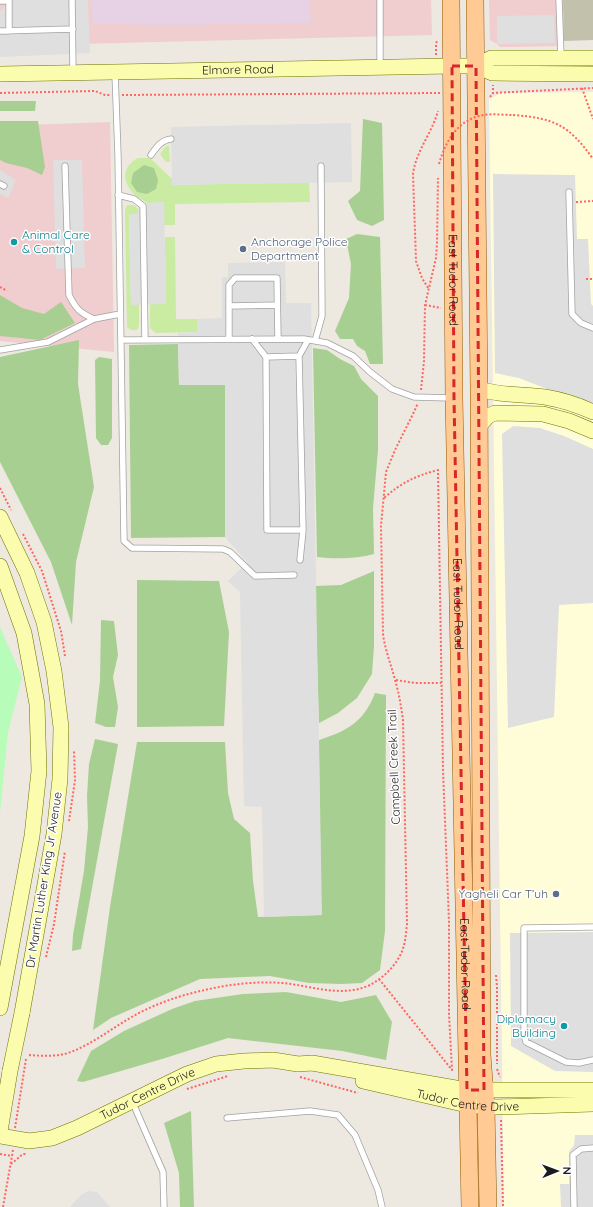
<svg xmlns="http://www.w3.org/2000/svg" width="593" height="1207" viewBox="0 0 593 1207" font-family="Quicksand,sans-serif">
<rect width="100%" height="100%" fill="#ede8e0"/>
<path fill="#f0cdce" d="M0 0H431L432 35 0 46Z
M489 0H563L564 46 500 47 497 44 490 40Z
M110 122 114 352 0 341V126Z"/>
<path fill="#e7d1e4" d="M92 0H310L311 23 175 25 93 24Z"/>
<path fill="#fffdd7" d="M593 92V1207H504L489 99 502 93Z"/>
<path fill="#c2c1ab" d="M563 0H593V40L564 41Z"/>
<path fill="#caeba2" d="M166 146H169L170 162H166L160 154Z
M138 158H147L151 159 172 179V185L309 182 310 202 175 204V225H164V202C159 202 152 204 148 203 145 202 142 199 139 198 123 187 119 168 138 158Z
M127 205H134L138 209 139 214H129L131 304H139V326L137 330H131L127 327 125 210Z
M165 237H175L176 319H197V332L156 333 150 328V304L166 303Z"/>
<path fill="#a8cf92" d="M0 101H36L35 111H0Z
M363 119 382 123 384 220 372 226 357 220 348 201 360 191Z
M0 121H38L45 167 42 175 27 168 6 163 0 160Z
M144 165 154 168 158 180 156 189 147 194 137 192 131 183 133 173Z
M357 234 380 237 383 364H370L365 351 357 346 353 339H340L335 331 349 298 351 264 346 239Z
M0 295 22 308 44 314 61 302 75 323 40 340 0 336Z
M79 340 78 384 94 487 76 562 72 625 51 562 0 462V357Z
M178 344 179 385H225V537L131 538 129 345Z
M313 348 327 350 340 359 354 366 361 379 378 396V450L373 508 374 554C357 559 335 559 317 557Z
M99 357 112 359V438L108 445H101L96 438 95 360Z
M374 571V646L372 674 357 698 338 713 319 723 315 586 341 585Z
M137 580 219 581 229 632 224 726 137 727Z
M101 620 114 621 118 655 113 677 118 707 115 727H106L95 723 100 681Z
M375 693 386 695 385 931 380 970 362 983 341 984 309 983 270 976 200 979 111 1018 93 1030 110 907 137 742H225L228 793 234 819 250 833 253 881 258 917 321 915 319 740C347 731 364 722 375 693Z
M95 739 118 744 81 949 72 951 73 935 84 871 88 827 87 796 89 764Z
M286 992 341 1002 376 995 392 1022 386 1060 342 1051 228 1038 162 1059 83 1082 77 1081 91 1051 124 1031 172 1009 195 1001 243 994Z
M191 1111 194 1207H180L179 1173 164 1123Z"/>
<path fill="#b8fcba" d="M0 627 22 677 8 732 0 813Z"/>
<path fill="#dfdfdf" d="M10 0H88L90 53 0 57V11Z
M554 15 555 43 497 44V16Z
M351 123 352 182 172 185 171 127Z
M53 160H82L85 268 56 269Z
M0 170 16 180 8 198 0 194Z
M493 174 575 175 577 239H588L591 304 593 306V407L519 378 495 373Z
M164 202 166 304 131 305 129 214H139L138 209 147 203Z
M285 262 286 303H311L322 915 264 917 262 807 244 806 240 592 228 581 247 562 225 537V385H179L178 333 197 332V319L222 318V277H228V263Z
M513 426 540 428 564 436 593 449V603L559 605 554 717 508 728 502 434Z
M593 932V1072L555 1071 511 1046 510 933Z
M575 1135H593V1207H561L560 1184H569V1152L574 1145Z
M88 1191 97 1192 110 1207H70L81 1195Z"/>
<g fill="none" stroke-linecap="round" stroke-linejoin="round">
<defs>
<path id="lane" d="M9 0V31
M72 0 73 72
M380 0V67
M559 0 561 58
M0 1H8
M0 31 73 29
M115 73 118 155 124 541 132 548 223 549 230 552 255 576 294 575
M151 155C156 148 161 140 171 139
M65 166 69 295C76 309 80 313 94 319
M0 184 4 186
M569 192 572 314 581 323 593 328
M118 195 134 199 143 206 145 340
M229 306 277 305
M229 339V285L235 278H277L278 339
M252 339 266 357 299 356
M121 340 304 339 327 343 353 356 370 372 392 389 414 397 451 398
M315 341 322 316 321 166
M0 350 48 342 94 319 120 314
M266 357 267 530H303
M300 560 303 530 299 356 308 340
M593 927 524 928V1034L526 1042 566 1062 579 1063 593 1060
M132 1101 163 1172 164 1207
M227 1118 310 1111 338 1115 355 1135 378 1190 382 1207
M574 1207 573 1155 581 1149 593 1148"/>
<g id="secondary">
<path d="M476 66 491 58H593"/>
<path id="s1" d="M0 74 452 66H476L492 73 593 74"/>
<path d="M479 389C501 396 523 394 545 397 562 400 578 405 593 412"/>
<path d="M480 425 488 416 495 413 543 414 569 421 593 431"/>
<path d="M0 517 27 573 44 622 54 671 61 727 60 779 54 834 22 1013"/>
<path d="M0 566 24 633 37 704 39 771 32 836 0 1008"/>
<path id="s2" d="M363 1081 467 1105 496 1107 593 1104"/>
<path d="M0 1131 10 1071"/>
<path id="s3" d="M0 1136 29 1141 52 1138 77 1128 187 1074 216 1064 244 1061 273 1060 298 1064 312 1063 467 1090H593"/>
</g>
<g id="primary">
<path id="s4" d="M451 0 454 398 470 1207"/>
<path d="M475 0 479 389 482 1055 486 1107 488 1207"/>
</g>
</defs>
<use href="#lane" stroke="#a2a2a2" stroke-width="7"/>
<use href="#secondary" stroke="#6f7400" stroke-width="16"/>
<use href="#primary" stroke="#925900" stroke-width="18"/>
<path stroke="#ff665f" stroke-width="2" stroke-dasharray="2 2" stroke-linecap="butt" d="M436 55V43L438 40
M582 88 593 119
M0 93 95 91 105 95H110
M492 93 593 88
M122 95 440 93
M490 97 493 93V85
M513 115C554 118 569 125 593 159
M576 202 593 201
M586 279H593
M0 287 7 291
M428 288 422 278 416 261 413 174C416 151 432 133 438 111
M425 305 441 308
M421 390 424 361 425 305 436 258 437 243 438 178
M0 488 11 510
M23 534 42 571 61 631 65 656
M396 680 415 683H441
M69 821 75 780 74 751
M46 957 54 924 65 851
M496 975 497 987V1064
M379 979 452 1070 449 1014V922L443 770 438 470C415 476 401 483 384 498
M29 1055C43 1056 58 1057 71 1052 94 1043 115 1026 137 1014 158 1003 181 995 205 990 230 984 257 981 283 983 312 986 342 998 370 985 385 977 400 962 404 945 406 938 406 931 407 924L403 720C401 706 399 693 395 680 391 664 385 650 383 634L381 526 386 472 395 450 413 414 418 403
M497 1069 500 1077
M300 1077 358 1093
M187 1089 228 1076
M501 1120 503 1207
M15 1128 26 1059
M0 1154 12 1156
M11 1164 23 1154H27
M3 1207 13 1150"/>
<use href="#lane" stroke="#fff" stroke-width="5.5"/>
<use href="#secondary" stroke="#fcfcaf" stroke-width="15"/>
<use href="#primary" stroke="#ffca93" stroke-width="17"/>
<defs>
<path id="secondary-bridge" d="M10 1071 22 1013"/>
</defs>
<use href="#secondary-bridge" stroke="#6f7400" stroke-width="16" stroke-linecap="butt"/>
<path stroke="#ff665f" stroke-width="2" stroke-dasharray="2 2" stroke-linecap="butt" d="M439 164C445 143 456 122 479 116 490 113 502 115 513 115"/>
<use href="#secondary-bridge" stroke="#fcfcaf" stroke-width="15"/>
</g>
<path fill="none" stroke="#d62828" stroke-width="3" stroke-dasharray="8 5" stroke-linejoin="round" d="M452 66H476L484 1090H467L454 398Z"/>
<g fill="#0f9aa8" stroke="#fff" stroke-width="1.5">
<circle cx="14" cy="242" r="4"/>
<circle cx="564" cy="1026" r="4"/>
</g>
<g fill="#5c6f8a" stroke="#fff" stroke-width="1.5">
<circle cx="243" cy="249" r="4"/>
<circle cx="556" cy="894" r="4"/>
</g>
<g text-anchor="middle" stroke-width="3" stroke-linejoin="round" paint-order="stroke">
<g font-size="12" fill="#1b1b1b" stroke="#fff">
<text dy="4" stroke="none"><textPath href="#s1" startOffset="238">Elmore Road</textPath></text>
<text dy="4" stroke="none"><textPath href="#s4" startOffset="280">East Tudor Road</textPath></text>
<text dy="4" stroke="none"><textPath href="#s4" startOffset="604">East Tudor Road</textPath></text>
<text transform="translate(394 767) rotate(-92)" y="4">Campbell Creek Trail</text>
<text transform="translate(44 880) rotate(-81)" y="4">Dr Martin Luther King Jr Avenue</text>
<text dy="4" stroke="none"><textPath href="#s4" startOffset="964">East Tudor Road</textPath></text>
<text dy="4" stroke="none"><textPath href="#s3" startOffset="158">Tudor Centre Drive</textPath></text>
<text dy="4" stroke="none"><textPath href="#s2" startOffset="107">Tudor Centre Drive</textPath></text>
</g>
<g font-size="12" fill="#0d838f" stroke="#fff" text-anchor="start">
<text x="22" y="239">Animal Care<tspan x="22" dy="14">&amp; Control</tspan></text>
<text x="556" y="1023" text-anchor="end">Diplomacy<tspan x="556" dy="14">Building</tspan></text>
</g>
<g font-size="12" fill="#4e5e75" stroke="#fff" text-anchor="start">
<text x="251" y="246">Anchorage Police<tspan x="251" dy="14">Department</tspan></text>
<text x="548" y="898" text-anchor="end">Yagheli Car T’uh</text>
</g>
</g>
<g transform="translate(557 1171) rotate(89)" stroke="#ffffff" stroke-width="3" paint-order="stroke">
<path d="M0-3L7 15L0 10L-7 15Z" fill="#1b1b1b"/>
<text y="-6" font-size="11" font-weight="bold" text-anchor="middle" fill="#1b1b1b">N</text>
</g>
</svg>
